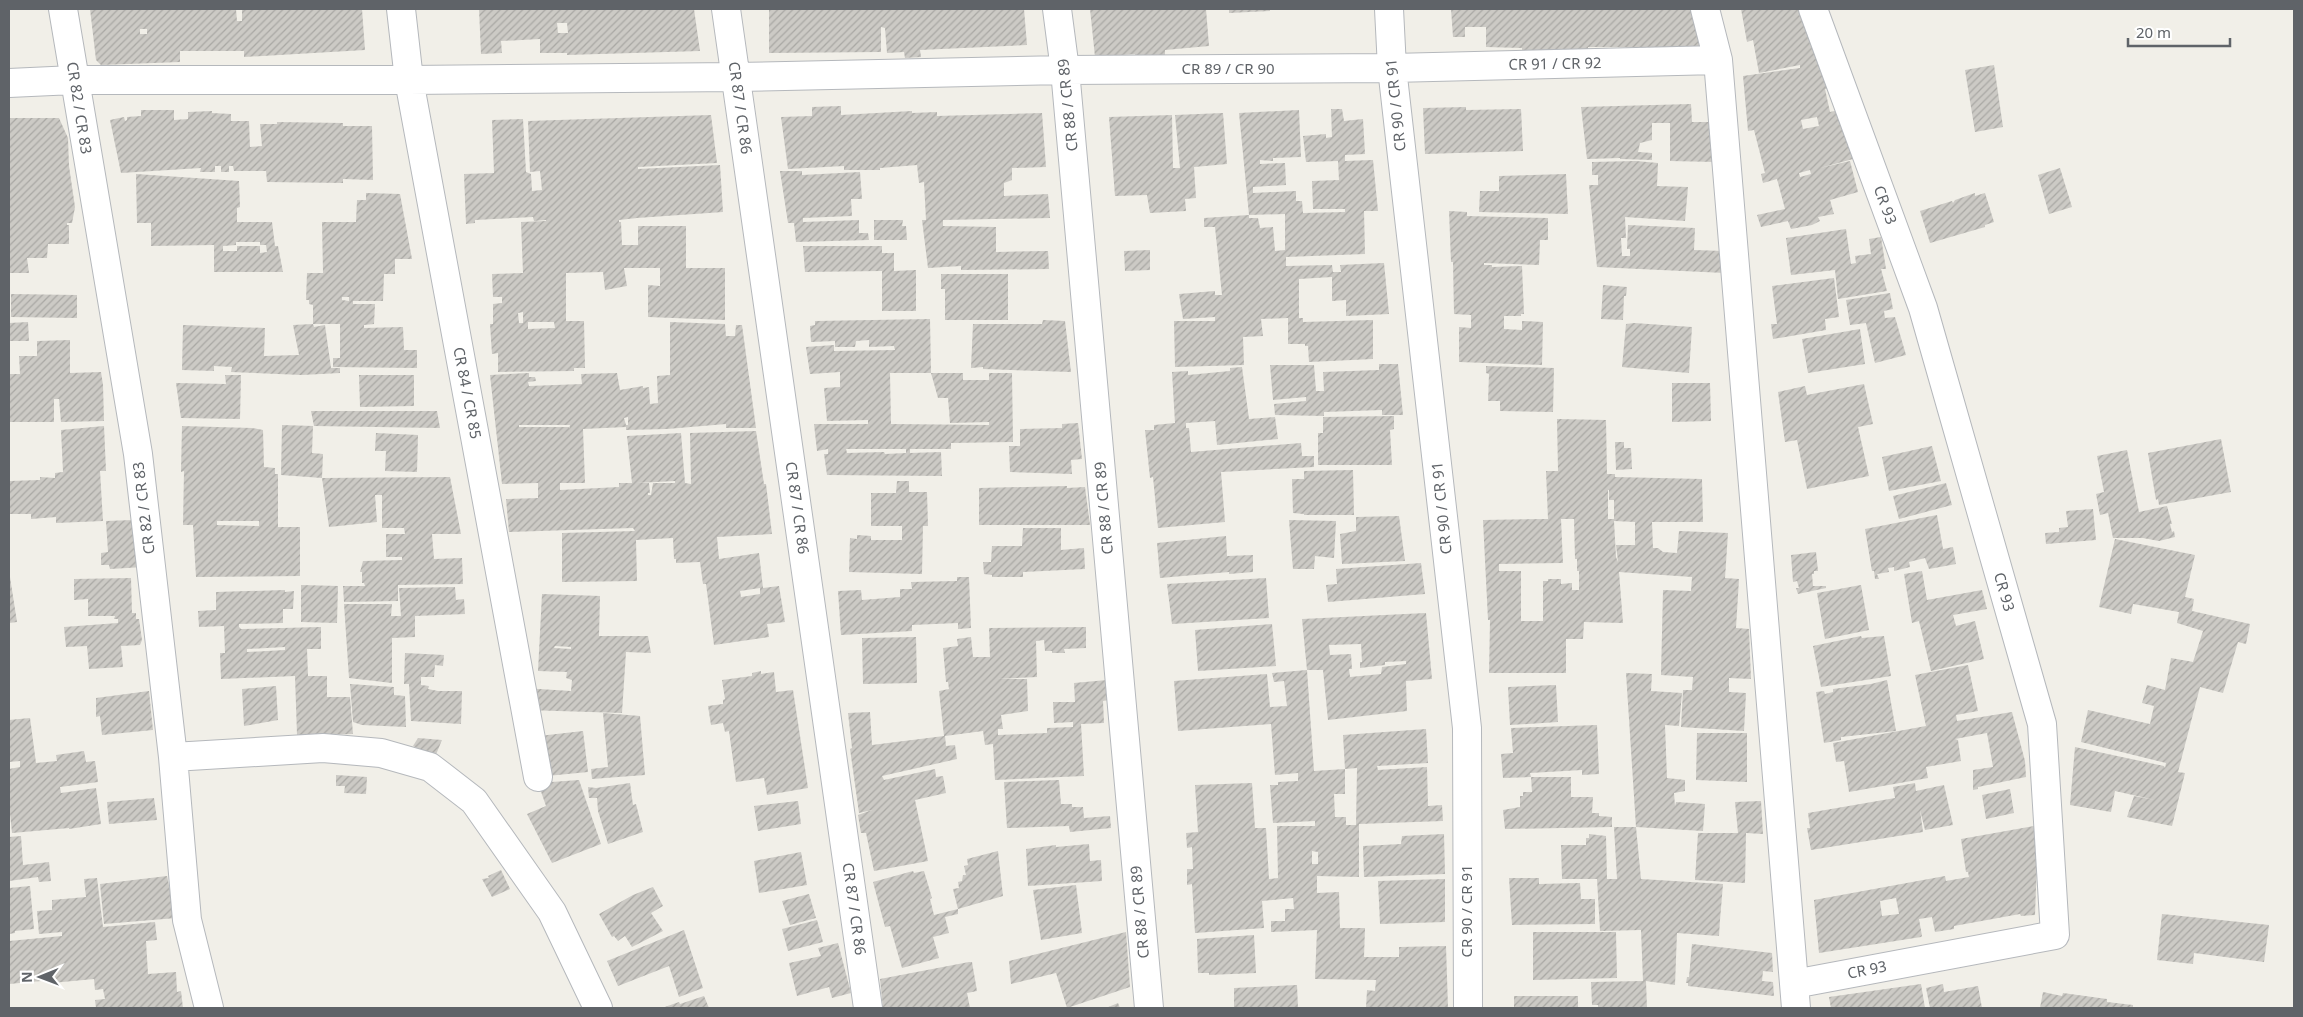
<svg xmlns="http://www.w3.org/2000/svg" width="2303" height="1017" viewBox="0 0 2303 1017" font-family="'Noto Sans',sans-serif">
<defs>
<pattern id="building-hatch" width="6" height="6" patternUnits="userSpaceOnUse" patternTransform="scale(1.25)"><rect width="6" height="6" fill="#cccac5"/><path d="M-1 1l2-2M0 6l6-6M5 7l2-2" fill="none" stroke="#a9a8a4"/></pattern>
</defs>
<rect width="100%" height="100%" fill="#f1efe8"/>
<path fill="url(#building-hatch)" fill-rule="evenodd" d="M90 9H236L237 21H242V9H362L365 50 244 57V51H180V62L101 65 96 60ZM140 29H147V34H140Z
M479 9H694L700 51 567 55V53H540V39L501 41 502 53 481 54ZM557 23H567L568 33H558Z
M769 9H1024L1027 45 920 50 921 57 905 58 904 52 887 53 885 28 881 27V52L769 53Z
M1090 9H1206L1209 46 1165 50V60L1136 62 1135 54 1095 57Z
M1229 9H1270V11L1229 13Z
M1451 9H1699L1702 32 1700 47H1588L1589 57H1522V48L1486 47V27H1465V37H1453Z
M1741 9H1798L1819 66 1825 65 1831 88 1825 89 1830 112 1839 110 1853 159 1820 168 1850 161 1858 192 1830 200 1834 214 1818 217 1820 221 1812 225 1791 229 1788 221 1761 227 1757 215 1785 209 1777 179 1763 183 1761 174 1765 173 1754 130 1748 131 1743 76 1800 68V65L1759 73 1753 40 1747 42ZM1817 117 1819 126 1803 129 1801 120ZM1810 170 1811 174 1800 177 1799 173Z
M1994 65 2003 127 1975 132 1965 70Z
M1691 104 1692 122H1711L1715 162 1670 161V123H1652V140L1640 143 1638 152 1652 153V160L1620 159V158L1587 159 1581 107Z
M841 106V115L912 111V113L937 112V116L1042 113 1046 167 1012 168V180L1004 183V196L1048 194 1050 218 943 220V226L996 227V252L1048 251 1049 269 961 270V266L928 268 922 220H926L924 182 919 183 917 165 880 168V170H844V166L788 169 781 117 812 116V107Z
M1466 107V110L1521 109 1523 151 1425 154 1423 108Z
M1331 109H1342L1344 121 1363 119 1365 154 1345 155V161L1373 160 1378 211H1364L1365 254 1286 257V266L1332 265 1333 272H1341L1340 265 1384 263 1389 314 1346 316V300L1332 301V277L1299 279V318H1303V322L1373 320V359L1309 362 1308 346H1305V344H1288V318L1261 319 1263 336 1243 337 1244 365 1175 367 1174 321H1215V317L1183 319 1179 294 1215 291V295H1222L1215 227H1204V218L1249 215V218H1258L1260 228 1273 227 1275 251 1285 250V214L1249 215 1239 113 1299 110 1301 157 1273 158V161L1260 160V164L1285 163 1286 185 1253 187V193L1296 191V201H1302L1303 213 1345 212V209H1313L1312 181 1339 180 1338 161 1306 162 1303 136 1326 134V138L1332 137Z
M141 110H174V120L188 119V112L212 111V113L231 114V121H249L250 147 262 146 260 124H277V122L343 123V126H372L373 180 343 179V183L267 182 266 171H234L233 166H229V172H221V166H215V172H200L201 168 121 173 110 120 124 117 125 121 127 120V117L141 116Z
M1223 113 1227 164 1194 167 1196 198 1185 199 1186 211 1150 213 1147 195 1115 196 1109 117 1172 115 1173 168H1180L1175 115Z
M711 115 717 163 638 167V169L720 165 723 212 637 218 619 220V222H621L622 245H638V226H686V268H725V320L648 317V285L660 286V268H624L627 286 605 290 603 272 566 273V321H584L585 368H574V371L498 372V353L492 354 490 324H493V304L502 303V297H493L492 274 523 273 521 222 546 221V220L534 221 533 217 475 220V223L466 224 464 174 494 173 492 120 523 119 526 172 531 174 532 191 542 190 540 171 530 172 528 121ZM523 312V323H519L518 313ZM528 322H554L555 328 528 329Z
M9 118H59L68 138 69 166 75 207 72 223H67V225H69V244H48L47 258H27L29 273H9Z
M1636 161 1658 163 1657 186 1688 187 1685 221 1625 217 1626 238H1621L1622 256H1630V249H1627L1628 225 1695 228 1694 250 1723 251 1725 273 1597 267 1589 185H1598V175H1592V162Z
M2060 168 2072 207 2049 214 2038 175Z
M780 171H802V175L860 172 862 199H851L852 216 803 218V222L859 220V233H868L869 240 796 242 794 223H788Z
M136 174 239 181 240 207 237 208V222H272L275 246H278L283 272H214V245L151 246V223H137ZM236 242H260V245H266L267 252 260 253V246H237V251H223V246L236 245Z
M1566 174 1568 214 1479 212 1480 191H1499V176Z
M366 193 400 194 412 259H395V274H384L383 301H353V304H375L374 324 364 325V328L403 327 404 350H417V368L333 367V358H340V324H313V305L309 304V300H306L307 273H323L322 222H356L357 200H366ZM342 297H349V301L342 300Z
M1975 193V196L1985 193 1994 222 1985 225V227L1930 243 1920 211 1952 201 1953 203 1955 200Z
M1449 211 1467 212V216L1548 218V240H1540L1539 265 1484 263V265H1492V267L1522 266 1524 314H1521V316H1504V329L1522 330V321L1543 322 1542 365 1459 362V327L1471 328V315L1454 314 1453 262H1451Z
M874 220H903L902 226H906L907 240H874Z
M1846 229 1851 264 1856 263 1855 256 1871 254 1869 239 1881 237 1886 269H1881L1887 291 1838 299 1835 270 1791 275 1786 238Z
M803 246H882V253H894V271L916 270V311H882V271L805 272Z
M1150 250V270L1125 271 1124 251Z
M941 274H1008V320H945V289H941Z
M1834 278 1839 317 1825 319 1826 330 1773 339 1771 324H1777L1772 286Z
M1603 285 1627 287 1626 296H1624L1623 320 1601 319Z
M1890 293 1893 309 1884 311 1885 318 1895 317 1906 355 1875 363 1866 323 1850 325 1846 300Z
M11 294 77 295V318L11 317Z
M930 319 931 373H890L891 424 989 425V422L950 423 948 398H938L931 373H963V380H989V373H1012L1013 442 951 443V449H910V453L941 452 942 476 827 475 824 454H828V449L817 451 814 424H868V420L827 421 824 388 840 387V372L810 374 806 347 834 345V351L895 350 894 346 869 347V340L856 341 855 347H835V341L811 342 810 326 815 325V321ZM846 449H906V453L885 454 884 452 847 453Z
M1043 320 1065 321 1071 372 983 369V367L971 368 973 324H1042Z
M28 322 29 341H9V323Z
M670 322 725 324 726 336H735L736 325H742L756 428H726V424L667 429 626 430V427L583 429 585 483H560V490L619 487V483H632L627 436 681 433 685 483 691 484 690 433 756 431 764 484H766L772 534 717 537 719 559 759 553 763 588 779 586 785 622 767 624 769 637 714 645 706 584H703L700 562 676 563V559H674L673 538 636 540 637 581 562 582V533L635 531 633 528 509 532 506 499 538 498V483L502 484 490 375 529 373V377H535L536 381 528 382 529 386 582 384 581 374 617 373 620 390 643 386V388L649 387 650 404 658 403 657 376 670 375ZM628 417V425H626L624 418ZM519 425H570L569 429V427H519ZM675 481V483H653L651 495H648V493H650L649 483H637ZM760 588V594L741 597 740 591Z
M1634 323 1692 327 1689 373 1622 367 1626 324Z
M313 324 314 327 325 325 331 368H340V373L302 375 231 372 232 367 214 366V371L182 370 183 325 265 328 264 356 299 355 293 325Z
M1860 329 1865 364 1808 373 1802 339Z
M70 340V373L101 372 103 385 104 421 61 422 59 399H54V422H9V374H20L19 356H37V341Z
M1379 364H1398L1403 415H1382V410L1324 412V416L1275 415 1274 404 1306 401V397L1273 400 1270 365H1314L1316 391H1324L1323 372 1379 370Z
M1486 366 1554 368 1553 412 1500 411V401H1488L1489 374 1486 373Z
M1242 367 1249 419 1275 417 1278 439 1217 445 1215 421 1186 423V428H1189L1191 452 1301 443 1302 456H1314V467L1221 472 1225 522 1158 528 1153 477 1150 478 1145 430H1154V425L1175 423 1172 372 1188 371V375L1230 371V368Z
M225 375H241L240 419 181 418 176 383 226 384Z
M359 375H414V406L360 407Z
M1672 383H1710L1711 421 1672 422Z
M1864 384 1873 424 1858 427 1869 476 1807 489 1797 440 1785 442 1778 392 1805 386 1807 395Z
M311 411H437L440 428 314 426Z
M1394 416V429L1390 430 1392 465H1318V433H1323V417Z
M1557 419 1606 420 1607 474H1615V477L1702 479 1703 522H1652L1653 548H1658L1663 552 1677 553 1679 531 1728 533 1725 578 1739 579 1736 628 1749 629 1751 679 1729 678V692L1746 693 1744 731 1681 727 1683 690H1692L1693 677 1661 675 1663 590 1691 591 1692 577 1619 572 1623 623 1584 622 1583 639H1566V673H1489L1490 620H1488L1483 520 1548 519 1546 471H1558ZM1608 490H1609V500H1614V519H1608ZM1561 519H1574L1575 559H1577V571H1579V590H1572V583L1561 584V579H1548V581H1543V621H1521V571H1499V564L1563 563ZM1614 521 1635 522V545H1616L1618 562 1616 557Z
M1078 423 1082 459 1071 460 1072 474 1010 472 1009 446H1020V429L1062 428V424Z
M282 425 313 426 312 453 323 454 322 478 450 477 461 534H432L434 559 462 558 463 584 398 585V601L344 602 343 586H365L364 583H362V572H360L363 561 402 560V557H386V534H405L404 528H382V495H375L377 522 329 527 322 478 281 475Z
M104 426 106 471H100L103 521 56 523V517L31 519V514H9V481L40 480V477L55 478V473L63 472 61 430Z
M182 426 252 428 263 430 264 467 275 468V474H278V527H300V576L196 577 193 525H183L184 471 181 472ZM217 521H259V526L217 525Z
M376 433 418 435 417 472 385 471 386 451H375Z
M2221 439 2231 492 2159 505 2158 499 2156 500 2148 453Z
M1615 442H1624V448H1631L1632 469 1616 470Z
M1932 446 1941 481 1889 491 1882 457Z
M2127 450 2139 512 2167 506 2172 524H2170L2172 532 2174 531 2175 537 2159 541 2143 538H2113L2108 513 2100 515 2096 494 2104 492 2097 456Z
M1353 470 1354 515H1304V514L1293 513 1292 479H1304V471Z
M897 481H909V492H927L928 526H923L922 574 849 572 850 538 857 539V535L871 536V540H902V526H871V493H896Z
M1946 483 1952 505 1899 519 1893 496Z
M1067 486V488L1085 487 1090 525H979V488Z
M2093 509 2096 540 2046 544 2045 533 2059 532V528L2068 527 2066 511Z
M1937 515 1943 549 1953 547 1956 564 1929 569 1925 558 1909 562 1910 567 1894 571V567L1888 568 1889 572 1877 574 1879 579H1875L1874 571H1872L1865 529Z
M1399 516 1405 561 1342 564 1340 534 1356 531V517Z
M133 520 144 567 110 569 109 565H101V553L108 552 106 521Z
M1289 520 1336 521 1334 558 1315 556 1314 569H1293Z
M1023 528H1061V550L1084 548 1085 569 1023 572V577H992V575L984 574 983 562H991L992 546H1022Z
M1226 536 1227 556 1253 555V572L1229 574V572L1160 578 1157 543Z
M2115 539 2195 555 2185 597 2194 599 2192 611 2250 624 2246 644 2238 642 2223 693 2200 687 2178 772 2185 773 2172 826 2127 817 2134 796 2155 800 2115 791 2111 812 2070 805 2075 747 2164 766 2165 768 2166 763 2081 742 2088 710 2150 724 2154 706 2142 703 2147 685 2165 690 2171 658 2193 662 2203 631 2177 623 2179 612 2133 604 2131 614 2099 607Z
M1816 552 1818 571H1814V574H1812L1813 586H1826V588L1798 594 1796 588H1799L1797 581 1793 582 1791 555Z
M1421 563 1425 594 1328 602 1326 585 1337 584 1336 569Z
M1922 571 1927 600 1982 590 1987 609 1953 615 1956 626 1975 621 1984 659 1931 671 1919 621 1912 623 1904 574Z
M9 577H10L17 622 9 623Z
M957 577H969L971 628 958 629V623L912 625V631L841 635 838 591 861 590 862 600 900 597V589H912L911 582 957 581Z
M131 578 132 613H136V619H139L142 640 140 645 121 646 123 667 89 669 87 646 66 647 64 627 118 623V619H114L115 616H88V599L74 600V579Z
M1266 578 1269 618 1172 624 1167 584Z
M301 585 338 586 337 623 301 622Z
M1861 585 1869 630 1825 639 1817 593Z
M455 587 456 600 464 599 465 614 415 616V637L392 638V683L349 678 344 604H392L391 616H401L399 588Z
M285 590V592L294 591 293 609H283V623L239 624V627L241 629 321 627V649H307L308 676H327V697H350L353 734 297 735 295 676 221 679 220 653H225L224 626 199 627 198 611 216 610V592ZM285 647V650L247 652V649Z
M542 594 600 596 599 636H648L651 653 626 652 622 713 526 710 523 688 571 691 572 680 566 678 567 672 538 671ZM555 646 571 647V649L554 648Z
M1426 613 1432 679 1406 681 1407 711 1328 720 1323 670H1307L1302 619ZM1361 644 1362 662H1360V668L1385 665V662L1406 661V664L1382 667 1381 674 1350 677 1349 669H1352L1351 654 1330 655 1329 645Z
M1272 624 1276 666 1198 671 1195 630Z
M1086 627V648L1064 649 1065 653H1052V651H1045L1044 640 1036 641 1037 677 998 679H1027L1028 711 1001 715 1003 729H998V735L1047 733V728L1073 727V722L1054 723 1053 702H1075L1074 683 1107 680 1108 700 1103 701 1104 723 1081 724 1084 776 995 780 993 744 985 745 983 731 945 736 946 746 955 745 957 759 882 776 884 780 935 769 936 777 943 776 946 793 915 800 928 861 874 871 866 833H861L858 815 872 810 859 813 850 749 852 748 848 713 870 712 872 745 944 736 939 691 949 689 948 682H946L943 648 958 646 957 639 971 637 973 657H990L989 628Z
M1861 636 1862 638 1884 636 1891 676 1821 687 1813 646Z
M916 637 917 683 863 684 862 638Z
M405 653 444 655 443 666 435 665 434 677H421V685L429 686 428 689 438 691H462L461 724 411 721 409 684H404Z
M1968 665 1978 711 1956 715 1957 721 2012 712 2025 761 2026 777 1978 787V789L1973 790V770L1993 767 1987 733 1955 739 1958 740 1961 761 1926 767 1928 778 1849 792 1844 761 1836 762 1833 743 1926 726 1915 675Z
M1307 670 1314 771 1345 769V794H1334L1335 817H1346V825H1356L1357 768 1345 769 1343 735 1426 729 1428 763 1377 766 1378 770 1427 767 1428 806 1442 805 1443 821 1359 824V877L1317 876V893L1339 892 1340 928H1365L1364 957H1399V947L1446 946 1448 1008H1366L1367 990 1375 991 1376 980 1315 979 1317 930 1271 932V921H1285V909H1294L1293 898 1262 901 1264 928 1195 933 1192 884 1187 885V869H1193L1192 847 1187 848 1186 833 1198 832 1195 785 1252 783 1255 828H1266L1269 879 1278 878 1277 826H1315V821L1273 823 1270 785H1278V782L1298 781V773L1275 775 1271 724 1178 731 1174 681 1267 674 1270 707 1287 706 1284 681 1274 682 1272 673ZM1312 851 1318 852V864H1312Z
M761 671V674L774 672 776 692 793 690 808 788 767 795 764 778 736 782 729 731 725 732 723 723 711 725 708 706 723 704V700L725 699 722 680 752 676V673Z
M1626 673 1652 674 1651 691 1682 693 1679 726 1665 725 1667 778 1685 780V791L1674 793 1675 806 1676 802 1705 804 1703 831 1636 827 1641 879 1723 884 1720 920 1719 936 1677 933 1675 985 1646 981 1647 1008H1598V1005H1592L1591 982 1643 981 1641 930 1600 931 1597 879H1562L1561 845H1586V838H1589V834L1606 836 1607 879H1617L1614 827H1636Z
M1887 680 1896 731 1841 737V740L1824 743 1816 692 1824 691 1825 694 1833 692V689L1871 684Z
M350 684 394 687V695L405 696 406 727 362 725 353 722Z
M1556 685 1558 722 1510 725 1508 687Z
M276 686 278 720 244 726 242 689Z
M149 691 153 730 102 735 100 716 96 717V698Z
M603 713 640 716 645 775 592 779 591 769 608 767Z
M30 718 36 763 57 761 56 755 84 751 86 762 95 761 98 782 60 787 61 793 96 788 101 824 69 829V828L12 833 9 804V769L20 767V761L9 762V720Z
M1597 725 1599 774 1582 775V770L1530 773 1531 777 1503 778 1501 754 1513 753 1511 728Z
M583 731 588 772 537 777 530 737Z
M1697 733H1747V782L1696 780Z
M418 738 442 740 435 757 413 746Z
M336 775 367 777 366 794 344 793 345 786H336Z
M1531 777H1571V797H1593L1592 813H1599V816L1612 817V827L1505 829 1503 810 1520 807V796H1523V792H1532Z
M579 780 601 844 552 863 527 814 546 806 538 783Z
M1059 780 1061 804H1072V807H1083L1084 818 1110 816 1111 828 1070 832 1069 826 1007 828 1004 782Z
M630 783 633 805 636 804 643 832 608 844 598 811 597 798H589L588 787 596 788Z
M1915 783 1916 791 1944 785 1953 825 1925 830 1920 810 1923 832 1811 850 1807 828H1810L1808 813 1895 798 1893 787Z
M2010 789 2014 813 1986 819 1982 795Z
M154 798 157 820 109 824 107 802Z
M798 801 801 824 758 831 754 806Z
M1761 801 1763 834 1746 833 1745 883 1695 880 1698 833H1738L1735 802Z
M2034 826 2037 861 2035 915 2021 916 2020 914 1954 926V929L1935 932 1932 917 1919 919 1922 936 1921 937 1819 953 1814 900 1945 876 1946 881 1969 877 1968 872H1966L1961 839ZM1896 898 1899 914 1882 916 1880 901Z
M1444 834 1445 874 1364 877 1363 846 1401 844 1402 836Z
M21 836 23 865 49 862 51 881 39 882 38 877 9 881V837Z
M1089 844 1090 861 1101 860 1102 881 1028 886 1026 849 1056 845V847Z
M998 851 1003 896 958 909 953 889 959 888 958 882 962 881 963 875H966L964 866 968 865 967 859Z
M801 852 807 885 759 893 754 861Z
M501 870 510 889 492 897 482 879 489 878 488 876Z
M913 871 914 873 924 871 932 898 930 899 934 915 958 909V914L945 917 949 933 933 937 939 958 902 968 890 926 885 927 873 882Z
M167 876 176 918 104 924 100 884Z
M97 878 103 927 155 922 157 940 146 941 148 974 176 972 177 992 181 991 183 1008H96L95 1000 105 999 103 989 95 990 94 979 52 983V980L9 984V941L62 936V932L39 934 37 911 52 910V900L86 897 84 879Z
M1509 878H1539V884L1580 883 1581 899H1595V924L1512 925Z
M1445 879V922L1380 924 1378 881Z
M1076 885 1082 933 1041 940 1033 890Z
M30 886 34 929 15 931V933L9 934V888Z
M653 887 663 906 651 913 663 931 632 947 625 936 618 941 614 936 612 937 599 914 633 895Z
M809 894 816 918 790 925 782 901Z
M2162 914 2269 925 2264 962 2194 953 2193 964 2157 960Z
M817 920 823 942 788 951 782 929Z
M684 930 703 988 679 997 669 966 618 986 607 961Z
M1126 932 1130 987 1067 1008 1056 973 1011 984 1009 961Z
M1533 932H1616L1617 978 1533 980Z
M1254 935 1256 973 1209 975V973H1198L1197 939Z
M838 943 851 993 832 998 829 987 797 996 789 963 821 956 818 948Z
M1692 944 1772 953 1773 972 1763 971 1762 981 1773 982 1774 996 1688 986V983H1686L1687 977H1689Z
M969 962H972L977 991 967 993 970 1008H883L880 979Z
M1921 984 1925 1008H1831L1829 997Z
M1943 984 1944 992 1978 986 1982 1008H1930L1926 988Z
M1297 985 1298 1008H1234V988Z
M2043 992 2062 996 2063 993 2107 999V1002L2133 1005V1008H2040Z
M704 996 709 1008H662L679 1002 680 1004Z
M1514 996H1578V1008H1514Z
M1118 1003 1120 1008H1106Z"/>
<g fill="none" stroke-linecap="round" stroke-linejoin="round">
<defs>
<path id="minor" d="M63 9 138 454 173 757 187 920 209 1008
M401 9 409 80 538 777
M726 9 868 1008
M1057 9 1065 70 1149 1008
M1389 9 1392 68 1467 728 1468 1008
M1705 9 1718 60 1796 1008
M9 83 74 80H409L736 77 1065 70 1392 68 1718 60
M173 757 323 748 381 753 430 767 474 801 552 912 598 1008
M1794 984 2055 935 2042 724 1923 308 1813 9"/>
</defs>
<use href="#minor" stroke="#b5b8bc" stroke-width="30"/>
<use href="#minor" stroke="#fff" stroke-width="28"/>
</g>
<g text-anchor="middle" stroke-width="4" stroke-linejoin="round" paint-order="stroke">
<g font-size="15" fill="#5f6368" stroke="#fff">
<text transform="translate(1555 64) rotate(-1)" y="5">CR 91 / CR 92</text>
<text x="1228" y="74">CR 89 / CR 90</text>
<text transform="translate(1068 105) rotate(-96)" y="5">CR 88 / CR 89</text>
<text transform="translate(1396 105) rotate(-96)" y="5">CR 90 / CR 91</text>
<text transform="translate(79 108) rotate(81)" y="5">CR 82 / CR 83</text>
<text transform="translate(740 108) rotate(82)" y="5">CR 87 / CR 86</text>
<text transform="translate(1885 205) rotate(70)" y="5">CR 93</text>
<text transform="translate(467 393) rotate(79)" y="5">CR 84 / CR 85</text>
<text transform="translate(144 508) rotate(-97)" y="5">CR 82 / CR 83</text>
<text transform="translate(797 508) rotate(82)" y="5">CR 87 / CR 86</text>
<text transform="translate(1104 508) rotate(-95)" y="5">CR 88 / CR 89</text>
<text transform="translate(1442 508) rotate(-96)" y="5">CR 90 / CR 91</text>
<text transform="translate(2004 592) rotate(74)" y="5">CR 93</text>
<text transform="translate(854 909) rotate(82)" y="5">CR 87 / CR 86</text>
<text transform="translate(1467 911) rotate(-90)" y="5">CR 90 / CR 91</text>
<text transform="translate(1140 912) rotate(-95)" y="5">CR 88 / CR 89</text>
<text transform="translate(1867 970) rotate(-11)" y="5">CR 93</text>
</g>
</g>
<rect width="2303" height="1017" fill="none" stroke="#5f6368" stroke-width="20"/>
<g transform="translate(40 977) rotate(269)" stroke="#ffffff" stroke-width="4" paint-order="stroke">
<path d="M0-4L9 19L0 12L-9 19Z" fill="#5f6368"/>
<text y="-8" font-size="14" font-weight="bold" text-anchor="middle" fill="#5f6368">N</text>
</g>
<path d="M2128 38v8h102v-8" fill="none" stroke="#5f6368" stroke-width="2.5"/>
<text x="2136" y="38" font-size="15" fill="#5f6368" stroke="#ffffff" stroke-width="4" paint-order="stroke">20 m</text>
</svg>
